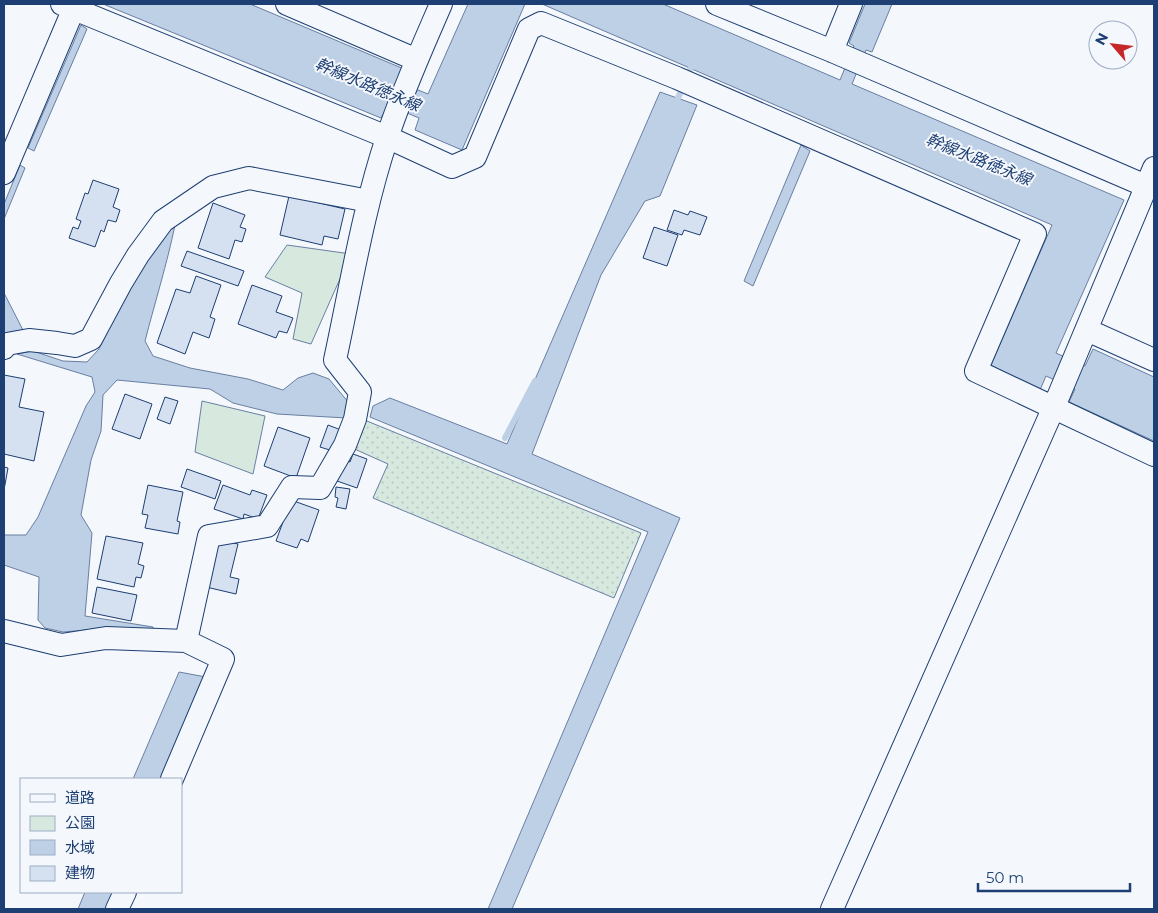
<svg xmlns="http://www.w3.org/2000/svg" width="1158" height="913" viewBox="0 0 1158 913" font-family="Montserrat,'Noto Sans JP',sans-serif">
<defs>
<pattern id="grass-dots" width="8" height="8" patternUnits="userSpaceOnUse" patternTransform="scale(1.25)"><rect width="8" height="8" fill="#d7e8df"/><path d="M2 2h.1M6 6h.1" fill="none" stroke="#b8c8c3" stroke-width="1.8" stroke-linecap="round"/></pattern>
</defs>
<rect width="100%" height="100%" fill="#f4f7fb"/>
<path fill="url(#grass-dots)" stroke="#687fa3" d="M362 419 641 533 614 598 373 498 388 464 350 447Z"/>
<path fill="#d7e8df" stroke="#687fa3" d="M287 245 351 254 311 344 293 339 302 293 265 277Z
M202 401 265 416 253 474 195 452Z"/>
<path fill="#bed0e5" stroke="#687fa3" d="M103 4H250L404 69 398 82 428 94 468 4H525L462 150 415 130 419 118 388 105 381 118Z
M542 4H663L840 80 854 46 849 43 865 4H892L872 52 866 50 852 84 1124 200 1056 353 1085 366 1093 349 1154 377V441L1069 402 1075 389 1046 376 1040 390 991 365 1052 225Z
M81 25 87 29 34 151 28 148Z
M660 92 697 105 660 196 645 201 601 275 532 454 680 518 512 909H488L648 532 370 417 373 406 390 398 507 444Z
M801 145 810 151 753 286 744 281Z
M20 165 25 168 4 219V204Z
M175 225C167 264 155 302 145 341L153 356 190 368 248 379 283 390 298 378 313 373 329 379 349 403 346 418 277 414 233 403 210 389 117 380 103 395 101 431 91 460 81 515 92 533 85 616 153 627 154 631 87 630 63 632 45 628 38 620 39 577 4 565V535H26L38 517 86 406 95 392 92 377 17 354 33 351 63 361 87 362 99 349 121 304 167 229Z
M4 293 24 332 8 336 4 332Z
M179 672 206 677 162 779H133Z
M85 892H113L106 909H78Z"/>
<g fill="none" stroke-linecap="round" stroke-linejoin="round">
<path stroke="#bed0e5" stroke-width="6" d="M675 105 694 61
M505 438 535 381"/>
</g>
<path fill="#d5e0f0" stroke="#1d3f73" d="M93 180 119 189 113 207 120 210 116 222 108 220 104 232 101 230 95 247 69 238 73 227 78 229 81 221 76 219 85 193 88 194Z
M289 196 345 209 338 239 324 236 322 245 280 235Z
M213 203 245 215 240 227 246 229 242 242 235 240 229 259 198 248Z
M674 210 688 215 690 211 707 217 700 235 684 230 682 235 667 230Z
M654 227 678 235 667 266 643 258Z
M187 251 244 271 238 286 181 266Z
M196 276 221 285 210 317 215 319 209 338 193 332 185 354 157 343 176 289 190 293Z
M252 285 282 296 276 312 293 318 287 333 279 331 276 338 238 324Z
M4 375 25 379 19 407 44 412 34 461 4 454Z
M125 394 152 404 140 439 112 429Z
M165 397 178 401 170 424 157 419Z
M328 425 341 430 333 451 320 447Z
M278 427 310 438 296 478 264 466Z
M353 454 367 459 357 488 337 481 345 460 350 462Z
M4 467 8 468 4 490Z
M187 469 221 481 215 499 181 487Z
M148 485 183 492 177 521 180 522 178 534 145 528 148 515 142 514Z
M223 485 250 495 252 490 267 495 258 519 244 514 243 519 214 509Z
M336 487 350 489 346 509 336 507 338 498 335 497Z
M291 500 319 510 308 542 301 539 297 548 276 541Z
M106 536 143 543 138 564 144 566 141 578 136 577 134 587 97 579Z
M217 539 238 544 230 577 239 579 236 594 206 587Z
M97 587 137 595 131 621 92 613Z"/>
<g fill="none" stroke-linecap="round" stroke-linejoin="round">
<defs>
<path id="minor" d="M62 4 387 137 452 167 475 157 529 29 541 23 677 78 1035 234 976 371 1154 455
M287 4 417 60
M717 4 832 51 1146 186
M832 51 851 4
M4 173 74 8
M1087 330 1154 360
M4 348 7 344 29 340 57 343 75 346 91 339 121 283 138 255 163 221 213 187 249 178 369 201
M4 631 61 645 106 638 186 641 223 659 172 779
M186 641 209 536 267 526 292 487 320 488 345 445 355 419 360 392 335 360C351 286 363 210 387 138 402 92 422 48 441 4
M117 909 125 892
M832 909 1053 409 1154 168"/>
</defs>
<use href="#minor" stroke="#1d3f73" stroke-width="24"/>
<use href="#minor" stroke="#f4f7fb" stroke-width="22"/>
</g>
<g text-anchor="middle" stroke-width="4" stroke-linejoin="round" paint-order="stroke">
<g font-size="16" font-style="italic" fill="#1d3f73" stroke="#f4f7fb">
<text transform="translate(368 84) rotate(23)" y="6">幹線水路徳永線</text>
<text transform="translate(979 159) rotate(22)" y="6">幹線水路徳永線</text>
</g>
</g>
<rect width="1158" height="913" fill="none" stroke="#1d3f73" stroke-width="10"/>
<rect x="20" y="778" width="162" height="115" fill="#f4f7fb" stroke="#9eadc5"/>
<rect x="30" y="794" width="25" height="8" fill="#f4f7fb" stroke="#9eadc5"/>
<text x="65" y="803" font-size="15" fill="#1d3f73">道路</text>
<rect x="30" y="816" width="25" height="15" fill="#d7e8df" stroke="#9eadc5"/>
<text x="65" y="828" font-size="15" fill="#1d3f73">公園</text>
<rect x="30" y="840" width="25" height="15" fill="#bed0e5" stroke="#9eadc5"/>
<text x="65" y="853" font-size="15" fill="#1d3f73">水域</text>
<rect x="30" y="866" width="25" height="15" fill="#d5e0f0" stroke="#9eadc5"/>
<text x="65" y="878" font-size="15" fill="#1d3f73">建物</text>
<g transform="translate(1113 45) rotate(298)"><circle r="24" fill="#f4f7fb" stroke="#9eadc5"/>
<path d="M0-4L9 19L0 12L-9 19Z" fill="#c62828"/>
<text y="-8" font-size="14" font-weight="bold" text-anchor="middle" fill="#1d3f73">N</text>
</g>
<path d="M978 883v8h152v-8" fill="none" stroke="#1d3f73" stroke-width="2.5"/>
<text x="986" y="883" font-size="15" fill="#1d3f73" stroke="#f4f7fb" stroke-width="4" paint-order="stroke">50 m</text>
</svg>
